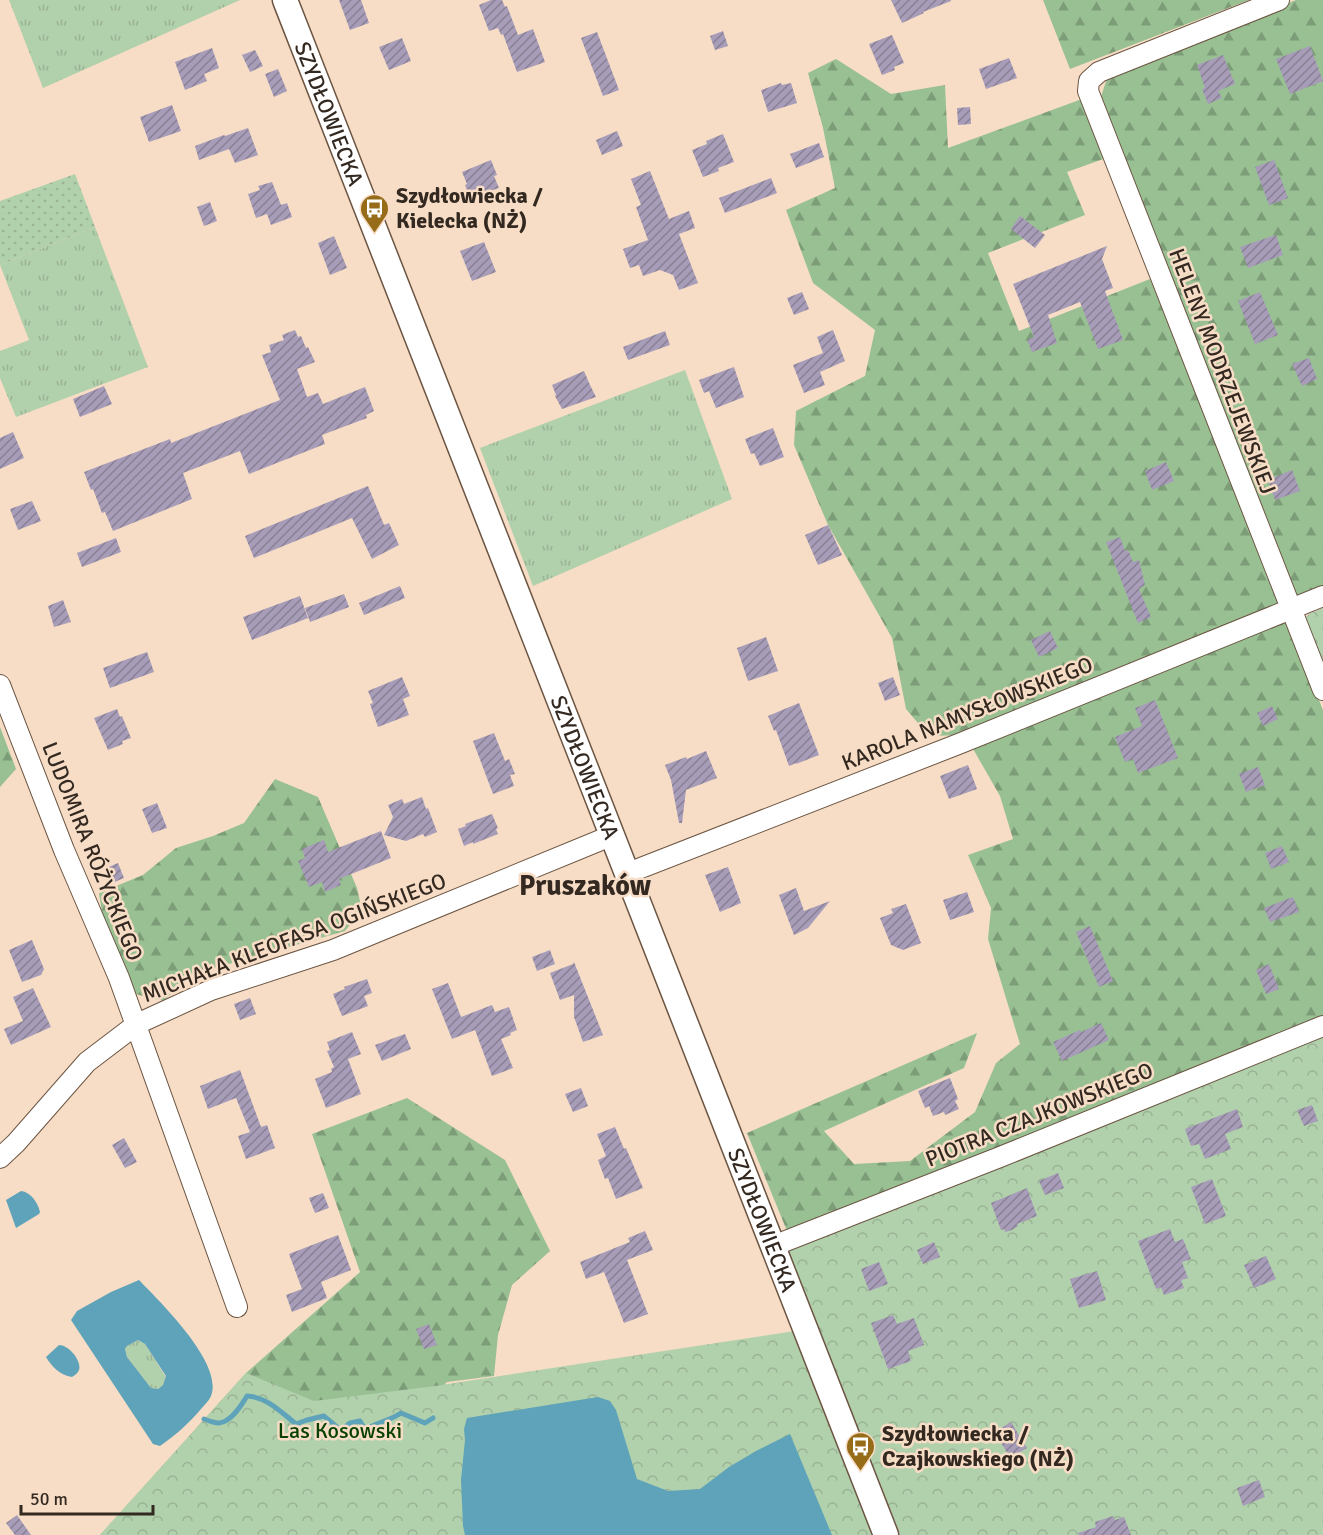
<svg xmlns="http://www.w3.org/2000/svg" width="1323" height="1535" viewBox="0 0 1323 1535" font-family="Signika,sans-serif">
<defs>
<pattern id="grass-tufts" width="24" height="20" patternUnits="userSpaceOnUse" patternTransform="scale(1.5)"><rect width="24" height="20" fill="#b1d0ac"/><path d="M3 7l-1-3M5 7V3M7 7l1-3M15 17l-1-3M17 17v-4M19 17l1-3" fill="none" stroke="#99b394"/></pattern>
<pattern id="forest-firs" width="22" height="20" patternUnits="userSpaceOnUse" patternTransform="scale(1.5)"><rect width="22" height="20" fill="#98c093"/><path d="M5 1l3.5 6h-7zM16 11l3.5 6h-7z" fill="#7d9c78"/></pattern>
<pattern id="park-crowns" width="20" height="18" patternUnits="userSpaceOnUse" patternTransform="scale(1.5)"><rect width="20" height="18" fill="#b1d0ac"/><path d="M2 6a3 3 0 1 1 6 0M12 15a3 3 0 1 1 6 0" fill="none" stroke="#99b394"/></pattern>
<pattern id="garden-dots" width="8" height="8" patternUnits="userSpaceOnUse" patternTransform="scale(1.5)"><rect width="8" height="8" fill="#b1d0ac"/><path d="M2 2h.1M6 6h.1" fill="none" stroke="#99b394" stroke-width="1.8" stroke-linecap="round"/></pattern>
<pattern id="building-hatch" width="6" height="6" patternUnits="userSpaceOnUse" patternTransform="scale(1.5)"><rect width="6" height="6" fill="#a79db9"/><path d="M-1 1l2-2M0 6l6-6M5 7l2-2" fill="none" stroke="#898096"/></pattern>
</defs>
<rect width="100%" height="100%" fill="#f7ddc6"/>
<path fill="url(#grass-tufts)" d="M9 0H240L43 88Z
M95 227 148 367 16 417 0 378V351L29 340 0 265Z
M685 370 732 499 533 586 480 448Z
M138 1340 145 1344 166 1377 163 1385 158 1389 151 1388 127 1357 125 1349 127 1346Z"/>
<path fill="url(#forest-firs)" d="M1043 0H1249L1070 69Z
M1296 0H1323V589L1298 599 1100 100 1107 78 1127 68Z
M836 59 891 94 945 85 948 148 1082 99 1106 158 1067 172 1085 215 988 253 1019 331 1150 279 1282 606 963 735 929 736 906 709 892 638 828 525 794 445 796 411 865 376 875 330 813 283 786 210 835 188 823 128 808 73Z
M1286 618 1323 710V1018L787 1231 747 1133 977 1033 964 1068 824 1131 854 1164 910 1161 975 1112 996 1063 1020 1044 988 939 991 908 968 855 1013 839 1000 796 972 747Z
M0 727 16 769 0 787Z
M275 779 318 797 357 888 362 910 345 931 187 976 164 1001 135 994 102 912 99 893 143 875 176 848 213 836 244 823Z
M407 1098 505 1160 550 1251 512 1285 498 1335 494 1376 447 1382 445 1384 444 1535H100L246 1373 360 1272 312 1134Z"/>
<path fill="url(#park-crowns)" d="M1323 608V675L1302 621 1309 614Z
M1323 1036V1535H100L246 1373 314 1401 435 1386 802 1330 771 1251Z"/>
<path fill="url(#garden-dots)" d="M75 174 95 227 0 265V201Z"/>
<path fill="#5ea3b9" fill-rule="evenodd" d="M21 1191C31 1192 38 1203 40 1212L39 1214 16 1228 6 1200Z
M139 1280C159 1301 227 1366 210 1398 208 1402 204 1405 201 1409 189 1423 176 1435 160 1446L153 1444 71 1320 77 1311 111 1292ZM138 1340 145 1344 166 1376 163 1385 158 1389 151 1388 127 1357 125 1349 127 1346Z
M59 1345C69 1345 82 1361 79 1370 78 1373 75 1375 72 1377 60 1375 52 1367 46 1357Z
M598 1397 610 1401 616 1410 637 1479 668 1491 700 1489 729 1467 756 1451 790 1434 832 1535H465L463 1526 461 1480 465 1440 464 1429 467 1418Z"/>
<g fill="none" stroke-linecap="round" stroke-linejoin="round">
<path stroke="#5ea3b9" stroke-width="5" d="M204 1419C209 1421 214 1423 219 1423 231 1422 241 1406 247 1396 267 1397 281 1412 296 1424L307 1420 324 1416C329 1421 336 1425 340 1431L350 1423 360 1421 363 1426 368 1428C379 1422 391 1420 401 1413L425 1423 433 1418"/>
</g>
<path fill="url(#building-hatch)" d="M339 0H361L369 23 350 30Z
M491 0H502L505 7 507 6 518 35 533 29 545 62 517 72 503 34 501 35 498 28 489 31 479 5Z
M891 0H951V1L923 12 924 13 902 23Z
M723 31 728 46 715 50 710 36Z
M597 32 619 90 603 96 581 38Z
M892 35 904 63 894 67 895 70 882 75 869 44Z
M402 38 411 61 389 70 379 47Z
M1310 46 1323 81 1290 94 1276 59Z
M212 48 219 68 204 74 207 81 185 90 175 62Z
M255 50 263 66 250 72 242 55Z
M1223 55 1235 84 1218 91 1222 98 1208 104 1202 89 1205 88 1197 65Z
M1009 58 1017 78 986 89 979 69Z
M278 69 287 91 274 97 265 74Z
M781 83 782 85 791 83 797 103 768 112 761 90Z
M172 105 181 131 149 142 140 117Z
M970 107 971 124 958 125 957 108Z
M248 128 258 155 235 163 229 149 199 160 195 146 224 135 225 136Z
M617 131 623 146 602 155 596 140Z
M723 134 734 162 718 168 719 171 703 177 692 150 707 144 706 141Z
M819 143 824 157 796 168 790 154Z
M491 160 497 175 494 176 499 188 487 192 489 197 472 204 465 185 467 184 462 172Z
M1274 160 1288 198 1269 205 1255 167Z
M650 171 669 219 689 211 695 228 679 234 698 283 679 290 673 275 660 270 643 276 639 265 630 268 623 249 648 240 636 207 641 205 631 179Z
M771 178 777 193 725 213 719 198Z
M272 182 281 205 287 203 292 217 271 225 267 214 256 218 248 194 260 190 258 186Z
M210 202 217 221 204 226 197 207Z
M1020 216 1045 235 1035 248 1011 229Z
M1276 235 1283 255 1248 268 1240 247Z
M334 236 347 268 330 275 318 243Z
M484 242 496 272 472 281 460 251Z
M1107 246 1102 259 1113 288 1105 291 1123 340 1098 349 1080 302 1048 315 1057 343 1032 352 1027 340 1034 337 1013 284Z
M802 292 809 309 794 315 787 298Z
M1260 292 1278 335 1255 344 1238 301Z
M295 330 298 337 301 336 306 348 308 347 315 362 297 369 307 397 318 393 323 404 365 387 374 411 366 415 367 418 322 435 325 444 249 474 240 451 183 473 192 499 113 531 105 512 102 513 93 489 91 490 84 472 170 439 171 443 280 400 262 355 271 352 269 345 284 340 282 335Z
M833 330 845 361 820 372 825 385 804 393 793 365 823 353 817 337Z
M665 331 670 345 628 360 623 347Z
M1309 358 1317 379 1302 386 1292 364Z
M734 367 744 397 716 408 709 391 704 393 699 380Z
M584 371 590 385 596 397 562 409 555 396 556 395 552 385Z
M104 386 112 404 80 417 73 399Z
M773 428 784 457 760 466 754 453 751 454 745 439Z
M13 432 24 458 0 469V438Z
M1166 462 1174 481 1152 490 1145 471Z
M1292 470 1300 491 1275 500 1268 480Z
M368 486 384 525 389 523 399 545 372 559 352 518 254 558 245 536Z
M32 501 41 521 18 530 10 509Z
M828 525 842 555 818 565 805 535Z
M1120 537 1125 551 1128 550 1133 562 1139 560 1145 585 1139 589 1151 617 1138 623 1106 542Z
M116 538 121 552 82 567 77 553Z
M400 586 405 598 364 615 359 603Z
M344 594 349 607 310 622 305 608Z
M300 596 308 618 252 640 243 617Z
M63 600 71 622 54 627 48 606Z
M1050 631 1058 648 1039 657 1031 640Z
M766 637 778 671 748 681 737 648Z
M147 652 154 672 110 688 103 668Z
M402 677 410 696 403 699 409 715 378 727 370 704 373 703 368 691Z
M893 677 900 695 885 701 878 683Z
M1155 700 1178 758 1138 773 1133 759 1125 762 1115 737 1142 726 1135 708Z
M799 703 819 755 796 764V763L789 766 776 730 774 731 768 716Z
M1272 706 1278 719 1263 726 1257 713Z
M117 709 120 717 122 716 131 738 122 741 123 744 108 750 94 718Z
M494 733 505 761 509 759 515 774 510 775 514 786 493 794 473 741Z
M706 751 717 778 686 790 682 823H679L671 780 665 765 686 757 687 759Z
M968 765 977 789 949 799 940 776Z
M1258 767 1265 785 1246 792 1239 774Z
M422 797 426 809 428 808 437 832 425 837 423 834 406 841 384 835 393 817 388 805 402 799 404 804Z
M157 803 167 828 152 833 142 809Z
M492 814 498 828 496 829 498 834 473 844V842L464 846 458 829 466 826 465 824Z
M381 831 391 858 339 879 341 885 325 892 322 882 309 887 298 861 305 858 302 849 324 840 328 852Z
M1282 846 1289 862 1271 869 1265 853Z
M118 863 124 878 110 884 104 869Z
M728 867 741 903 720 912 705 875Z
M796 888 804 911 830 901 808 928 794 935 779 895Z
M967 892 974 912 950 920 943 900Z
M1293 897 1299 912 1270 922 1264 908Z
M906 904 921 943 903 950 891 945 880 918 893 913 891 909Z
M1090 926 1113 981 1099 987 1076 932Z
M32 940 44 969 41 975 22 982 9 950Z
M550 950 555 964 537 971 532 957Z
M574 962 603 1035 583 1042 574 1017V995L560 1000 550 973 573 964Z
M1269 964 1279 989 1266 994 1256 970Z
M367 979 372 993 364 996 368 1006 342 1016 333 994 345 989 344 987Z
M448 983 461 1017 492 1005 495 1012 509 1007 517 1030 510 1033 511 1035 501 1039 513 1068 492 1076 475 1030 452 1039 432 989Z
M33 988 51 1027 11 1045 4 1029 23 1021 13 997Z
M250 998 256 1014 240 1020 234 1004Z
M1101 1023 1109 1040 1062 1061 1053 1042 1080 1030 1081 1032Z
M352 1032 361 1054 348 1059 361 1094 326 1108 315 1079 332 1072 331 1069 334 1067 327 1051 330 1050 327 1042Z
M405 1034 411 1049 382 1061 375 1045Z
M240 1070 261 1127 267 1125 275 1148 246 1159 238 1136 250 1132 236 1098 208 1109 200 1086Z
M950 1078 958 1099 955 1101 959 1109 945 1115 944 1112 933 1116 929 1106 925 1108 918 1091Z
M581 1088 588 1106 573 1112 565 1094Z
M1312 1105 1318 1121 1304 1126 1297 1110Z
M1237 1109 1243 1127 1225 1134 1231 1149 1205 1159 1199 1144 1191 1146 1185 1129Z
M615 1127 624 1149 626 1148 643 1188 616 1199 608 1178 605 1179 598 1160 606 1156 597 1134Z
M124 1138 137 1162 125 1168 112 1145Z
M1058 1173 1064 1188 1045 1195 1039 1181Z
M1212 1179 1226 1216 1205 1224 1191 1187Z
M1027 1188 1037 1216 1017 1224 1018 1226 1012 1230 1005 1232 1004 1229 1001 1230 991 1203Z
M323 1193 329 1208 315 1213 309 1198Z
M1170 1229 1175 1242 1183 1239 1191 1259 1182 1262 1188 1278 1181 1280 1184 1288 1164 1295 1161 1287 1156 1289 1138 1241Z
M645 1231 653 1250 627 1260 648 1314 624 1323 604 1272 586 1279 580 1262 630 1242 628 1238Z
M338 1235 351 1270 321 1282 327 1298 292 1312 286 1295 302 1289 289 1254Z
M934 1242 940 1257 923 1264 917 1250Z
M1266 1256 1276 1279 1254 1288 1244 1265Z
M879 1262 888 1284 869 1291 861 1269Z
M1097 1271 1106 1300 1079 1308 1070 1279Z
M893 1315 897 1324 914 1318 924 1345 908 1351 911 1361 888 1369 871 1323Z
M429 1324 437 1345 424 1349 416 1329Z
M1011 1422 1027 1448 1010 1458 995 1432Z
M1259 1480 1265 1497 1243 1506 1237 1488Z
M17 1515 31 1535H15L6 1523Z
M1113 1516 1115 1520 1124 1517 1131 1535H1079L1078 1533 1096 1527 1095 1522Z"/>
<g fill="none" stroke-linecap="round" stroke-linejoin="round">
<defs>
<path id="minor" d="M1279 0 1099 72 1089 81 1088 91 1323 690
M0 685 64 850 119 978 237 1307
M628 873 961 743 1323 596
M0 1158 16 1143 87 1062 137 1024 211 990 333 950 613 835
M773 1246 1000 1157 1323 1026"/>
<g id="tertiary">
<path id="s1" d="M285 0 886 1535"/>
</g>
</defs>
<use href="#minor" stroke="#6c5542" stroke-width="22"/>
<use href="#tertiary" stroke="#6c5542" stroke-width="27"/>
<use href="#minor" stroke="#fff" stroke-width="20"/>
<use href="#tertiary" stroke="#fff" stroke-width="24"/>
</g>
<defs>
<symbol id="bus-pin" viewBox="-11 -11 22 30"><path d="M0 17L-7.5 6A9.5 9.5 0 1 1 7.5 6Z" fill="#976c19" stroke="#f7ddc6"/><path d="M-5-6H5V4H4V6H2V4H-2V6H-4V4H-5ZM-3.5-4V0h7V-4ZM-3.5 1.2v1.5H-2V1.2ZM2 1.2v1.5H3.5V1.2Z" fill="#fff"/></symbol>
</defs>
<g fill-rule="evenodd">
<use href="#bus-pin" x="358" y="192" width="33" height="45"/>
<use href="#bus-pin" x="844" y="1430" width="33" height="45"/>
</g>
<g text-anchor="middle" stroke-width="5" stroke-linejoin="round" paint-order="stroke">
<g font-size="22" fill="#332921" stroke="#f7ddc6">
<text dy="8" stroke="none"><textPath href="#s1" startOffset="122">SZYDŁOWIECKA</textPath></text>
<text transform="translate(1223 371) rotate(69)" y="8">HELENY MODRZEJEWSKIEJ</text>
<text transform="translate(967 713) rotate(-22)" y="8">KAROLA NAMYSŁOWSKIEGO</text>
<text dy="8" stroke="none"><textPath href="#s1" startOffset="824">SZYDŁOWIECKA</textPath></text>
<text transform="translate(93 851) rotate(68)" y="8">LUDOMIRA RÓŻYCKIEGO</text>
<text transform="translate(294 937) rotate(-21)" y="8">MICHAŁA KLEOFASA OGIŃSKIEGO</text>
<text transform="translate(1039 1114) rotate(-22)" y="8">PIOTRA CZAJKOWSKIEGO</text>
<text dy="8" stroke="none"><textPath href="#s1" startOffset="1310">SZYDŁOWIECKA</textPath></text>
</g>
<g font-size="22" font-weight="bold" fill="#332921" stroke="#f7ddc6" text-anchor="start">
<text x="396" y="203">Szydłowiecka /<tspan x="396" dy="25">Kielecka (NŻ)</tspan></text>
<text x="882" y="1441">Szydłowiecka /<tspan x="882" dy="25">Czajkowskiego (NŻ)</tspan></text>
</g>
<g font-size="22" fill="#084102" stroke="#f7ddc6">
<text x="340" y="1438">Las Kosowski</text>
</g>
<g font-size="28" font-weight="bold" fill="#332921" stroke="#f7ddc6">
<text x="585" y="895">Pruszaków</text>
</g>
</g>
<path d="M21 1505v9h132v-9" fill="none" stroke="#332921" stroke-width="3"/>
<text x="30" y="1505" font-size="18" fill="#332921" stroke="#f7ddc6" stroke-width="4.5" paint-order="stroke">50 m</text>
</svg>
